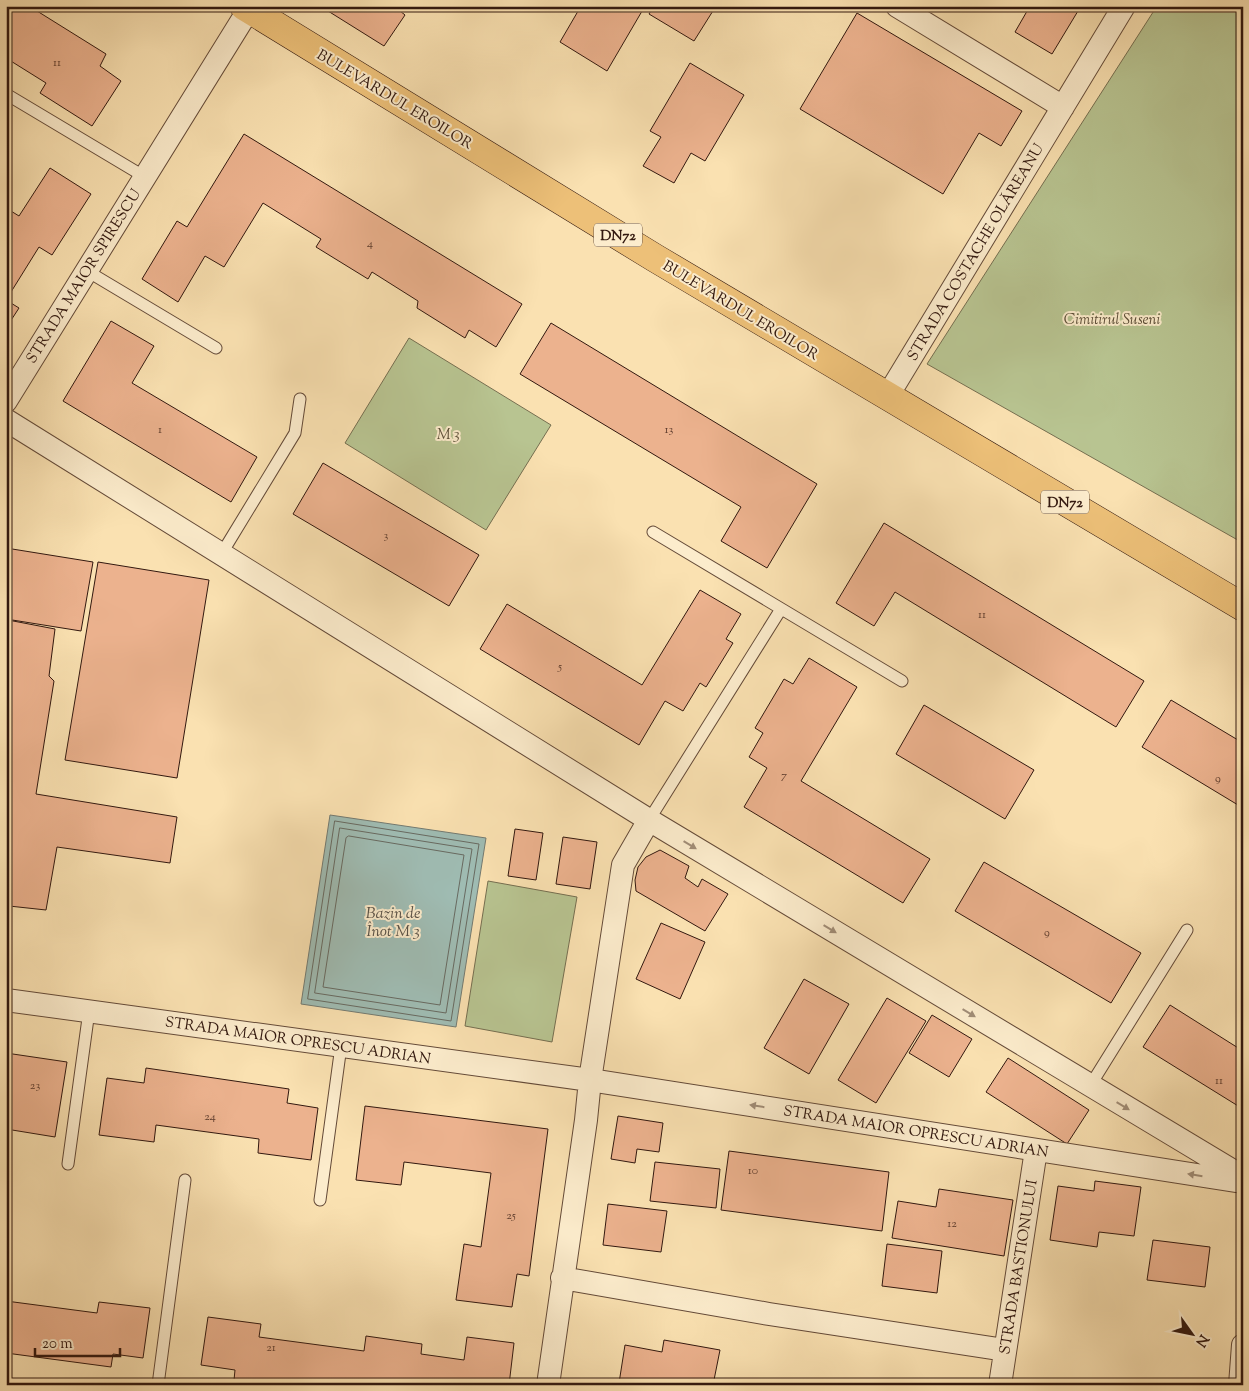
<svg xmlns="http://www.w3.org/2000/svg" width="1249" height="1391" viewBox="0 0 1249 1391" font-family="'Sorts Mill Goudy',serif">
<rect width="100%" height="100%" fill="#fae1b1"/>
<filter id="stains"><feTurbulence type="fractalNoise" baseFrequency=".004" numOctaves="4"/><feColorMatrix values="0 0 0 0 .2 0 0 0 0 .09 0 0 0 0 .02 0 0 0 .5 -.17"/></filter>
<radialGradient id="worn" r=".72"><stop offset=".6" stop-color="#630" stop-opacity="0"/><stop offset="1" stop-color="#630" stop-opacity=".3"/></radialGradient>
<path fill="#b8c491" stroke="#756e50" d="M1157 6H1243V543L927 364Z
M409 338 551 425 486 530 345 443Z
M488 881 577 897 552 1042 465 1026Z"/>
<path fill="#9fbcb3" stroke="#737a71" d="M330 815 486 838 456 1027 301 1004Z"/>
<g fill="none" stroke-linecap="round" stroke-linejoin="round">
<path stroke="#686a61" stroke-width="1" d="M335 821 479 844 451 1021 308 999Z
M340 828 472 849 446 1013 315 993Z
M349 836 464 855 440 1005 323 987 346 838Z"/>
</g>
<path fill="#ecb28e" stroke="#32180f" d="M6 6H29L106 54 100 66 121 81 92 126 40 93 46 83 6 58Z
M320 6H394L405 15 384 46Z
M581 6H645L607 71 560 42Z
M654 6H716L694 41 649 14Z
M1030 6H1081L1052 54 1015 32Z
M857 13 1022 111 1001 146 979 133 943 194 800 109Z
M690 63 744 95 705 161 691 153 674 183 643 166 661 137 650 131Z
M244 134 522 304 496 347 469 330 465 338 417 308 418 301 372 272 368 279 316 247 321 239 263 203 224 267 205 256 178 302 142 279 177 221 187 227Z
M50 168 91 194 52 255 39 247 6 300 19 308 6 328V208L19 216Z
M111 321 154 346 132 383 257 457 231 502 63 401Z
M551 323 817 484 767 568 721 541 741 507 520 374Z
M323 463 479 555 449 606 293 514Z
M884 523 1144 681 1116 727 895 592 874 626 836 603Z
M6 548 93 562 81 631 6 619Z
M98 562 209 580 177 778 65 760Z
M700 590 741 614 726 639 733 643 706 687 700 683 683 711 665 701 639 745 480 649 507 604 642 685Z
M8 620 55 629 49 676 54 681 36 794 177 817 170 863 57 847 46 910 9 906 7 917 6 632Z
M809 658 857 687 801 781 930 859 903 903 744 807 767 768 749 757 763 733 755 728 784 679 793 684Z
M1171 700 1243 743V808L1142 747Z
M924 705 1034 770 1005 819 896 754Z
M515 829 543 833 536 880 508 876Z
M563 837 597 842 590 889 556 884Z
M660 850 689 866 685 878 698 887 702 879 728 894 705 931 636 891 635 880 638 867 646 857Z
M984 862 1141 953 1111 1003 955 911Z
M661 923 705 942 680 999 636 979Z
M804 979 849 1004 809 1074 764 1048Z
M887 998 926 1021 876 1103 838 1080Z
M1170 1005 1243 1051V1109L1143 1047Z
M932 1015 972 1039 949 1077 909 1053Z
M6 1053 67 1062 55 1137 6 1129 8 1107H6Z
M1008 1058 1089 1110 1067 1144 986 1092Z
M146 1068 289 1089 287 1103 318 1108 311 1160 258 1153 259 1139 156 1125 154 1142 99 1135 107 1078 144 1083Z
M365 1106 548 1129 529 1276 517 1274 512 1307 456 1300 464 1244 481 1247 491 1173 404 1162 401 1185 356 1180Z
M618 1116 663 1123 659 1152 637 1149 635 1163 611 1159Z
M729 1151 889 1172 882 1231 721 1210Z
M655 1162 720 1169 716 1208 650 1201Z
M1095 1181 1141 1187 1134 1236 1099 1232 1097 1247 1050 1240 1058 1186 1094 1191Z
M939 1189 1013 1200 1004 1256 892 1238 898 1201 936 1207Z
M608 1204 667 1211 661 1252 603 1245Z
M1153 1240 1210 1247 1205 1287 1147 1280Z
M887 1244 942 1251 937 1293 882 1286Z
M6 1301 97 1313 99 1302 150 1308 143 1358 113 1354 111 1367 6 1353Z
M208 1317 261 1324 259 1337 364 1351 366 1336 422 1344 421 1354 464 1360 467 1337 514 1343 509 1385H268L234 1380 235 1370 201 1365Z
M664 1340 720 1350 713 1385H629L619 1383 625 1345 662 1352Z"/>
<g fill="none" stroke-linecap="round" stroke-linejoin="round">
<defs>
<path id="service" d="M6 94 145 177
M87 271 216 348
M653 532 902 681
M222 553 295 433 300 399
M649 820 781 609
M1090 1086 1187 930
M68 1164 89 1011
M320 1200 341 1046
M158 1385 185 1180"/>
<path id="minor" d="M897 6 1063 107
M887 397 1124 6
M6 401 249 9
M6 420 649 820 1243 1177
M6 1000 590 1080 1242 1182
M562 1278 769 1314 1005 1350
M548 1385 586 1120 590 1080 623 865 649 820
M1000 1385 1036 1150
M1240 1385 1243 1345"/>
<path id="primary" d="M244 6 655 258 1243 607"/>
</defs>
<use href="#service" stroke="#644a38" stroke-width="13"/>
<use href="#minor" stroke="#644a38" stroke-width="24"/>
<use href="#primary" stroke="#32180f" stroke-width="29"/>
<use href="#service" stroke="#fceccc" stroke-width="11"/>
<use href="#minor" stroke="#fceccc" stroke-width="22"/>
<use href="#primary" stroke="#edc078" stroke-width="28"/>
</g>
<defs><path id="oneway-solid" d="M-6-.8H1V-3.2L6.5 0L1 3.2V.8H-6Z" transform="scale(1.25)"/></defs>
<g fill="#a18d77">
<use href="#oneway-solid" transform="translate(690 845) rotate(31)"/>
<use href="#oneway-solid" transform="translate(830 929) rotate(31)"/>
<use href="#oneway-solid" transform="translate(969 1013) rotate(31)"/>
<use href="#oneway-solid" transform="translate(757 1106) rotate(-171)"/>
<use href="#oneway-solid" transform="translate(1123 1106) rotate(31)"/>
<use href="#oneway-solid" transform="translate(1195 1175) rotate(-171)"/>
</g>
<g text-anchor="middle" stroke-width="4" stroke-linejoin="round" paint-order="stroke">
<g font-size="12" fill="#603e2f">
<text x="57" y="66">11</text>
<text x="370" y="247">4</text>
<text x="160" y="433">1</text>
<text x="669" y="433">13</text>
<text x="386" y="539">3</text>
<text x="982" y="618">11</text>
<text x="560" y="670">5</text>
<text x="784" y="779">7</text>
<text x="1218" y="782">9</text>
<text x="1047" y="936">9</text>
<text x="1219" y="1084">11</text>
<text x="35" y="1089">23</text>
<text x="210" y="1120">24</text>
<text x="753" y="1174">10</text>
<text x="511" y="1219">25</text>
<text x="952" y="1227">12</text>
<text x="271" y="1351">21</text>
</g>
<g fill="#fceccc" stroke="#6f5848" stroke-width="1">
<rect x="594" y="223.5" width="48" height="23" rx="4"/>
<rect x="1041" y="490.5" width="48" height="23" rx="4"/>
</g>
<g font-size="14" font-weight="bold" fill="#32180f">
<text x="618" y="240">DN72</text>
<text x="1065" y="507">DN72</text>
</g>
<g font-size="15" fill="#32180f" stroke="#fceccc">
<text transform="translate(395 99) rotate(31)" y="5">BULEVARDUL EROILOR</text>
<text transform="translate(975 252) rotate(-59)" y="5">STRADA COSTACHE OLĂREANU</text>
<text transform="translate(83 276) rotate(-58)" y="5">STRADA MAIOR SPIRESCU</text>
<text transform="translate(741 310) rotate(31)" y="5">BULEVARDUL EROILOR</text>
<text transform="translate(298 1040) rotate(8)" y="5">STRADA MAIOR OPRESCU ADRIAN</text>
<text transform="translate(916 1131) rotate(9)" y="5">STRADA MAIOR OPRESCU ADRIAN</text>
<text transform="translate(1018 1267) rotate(-81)" y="5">STRADA BASTIONULUI</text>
</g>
<g font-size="15" font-style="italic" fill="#5a4c36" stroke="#fceccc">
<text x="1112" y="324">Cimitirul Suseni</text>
<text x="448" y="439">M 3</text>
</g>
<g font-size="16" font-style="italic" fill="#585148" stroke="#fceccc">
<text x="393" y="918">Bazin de<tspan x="393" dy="18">Înot M 3</tspan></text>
</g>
</g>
<rect width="1249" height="1391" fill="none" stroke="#fae1b1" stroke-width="25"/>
<rect x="8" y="8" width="1234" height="1376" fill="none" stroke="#32180f" stroke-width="2.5"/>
<rect x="12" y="12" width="1224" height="1366" fill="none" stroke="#32180f"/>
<g transform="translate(1192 1334) rotate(123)" stroke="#fceccc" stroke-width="4" paint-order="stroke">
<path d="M0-4L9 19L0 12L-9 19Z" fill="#32180f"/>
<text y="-8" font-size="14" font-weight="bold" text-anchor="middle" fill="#32180f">N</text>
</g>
<path d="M35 1348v8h85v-8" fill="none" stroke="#32180f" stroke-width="2.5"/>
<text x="42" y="1348" font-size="15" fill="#32180f" stroke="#fceccc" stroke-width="4" paint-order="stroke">20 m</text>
<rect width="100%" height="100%" filter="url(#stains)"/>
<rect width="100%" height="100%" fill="url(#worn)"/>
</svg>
